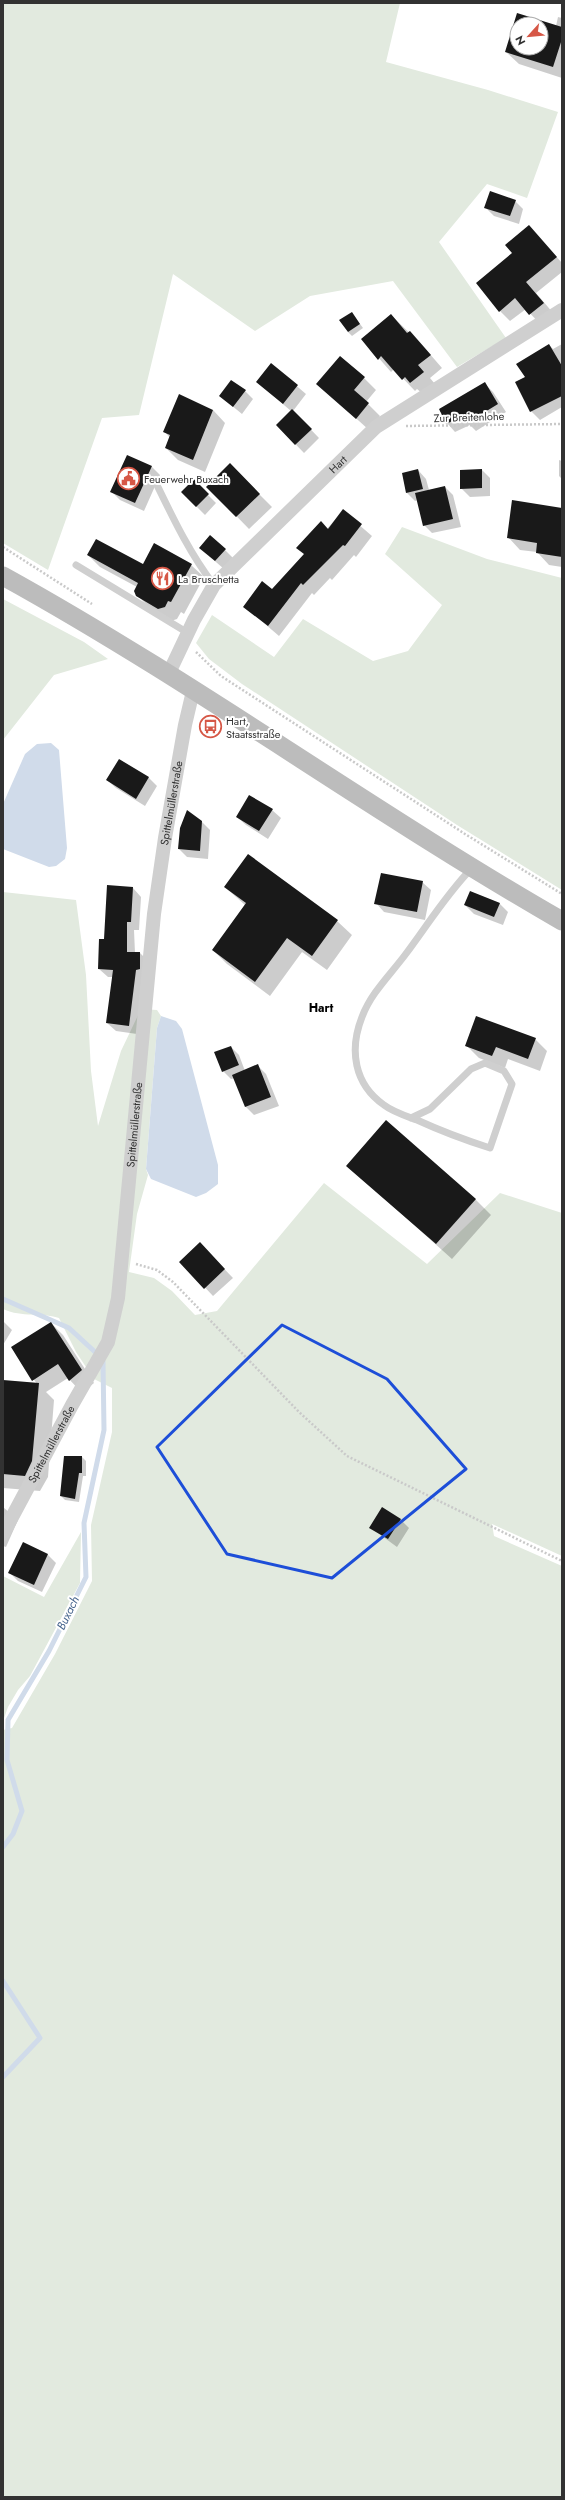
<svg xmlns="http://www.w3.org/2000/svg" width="565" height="2500" viewBox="0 0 565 2500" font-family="Jost,sans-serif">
<rect width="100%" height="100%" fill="#fff"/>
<path fill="#e2eadf" d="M3 3H400L386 62 488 90 558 112 527 198 487 184 439 242 506 338 457 367 393 281 310 296 255 331 173 274 139 415 102 418 48 570 3 543Z
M402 527 487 559 562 578V890L457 825 242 684 209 659 196 643 212 615 274 657 303 619 373 661 408 651 442 605 385 554Z
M3 599 84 642 108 659 54 675 3 740Z
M3 892 76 900 86 975 91 1071 98 1126 121 1051 141 1009 157 1010 161 1016 157 1028 146 1169 148 1175 137 1214 129 1272 154 1278 172 1291 195 1315 217 1311 324 1183 427 1264 500 1193 562 1213V1556L492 1524 494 1536 562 1566V2497H3V1730L12 1728 55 1654 92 1581 91 1525 112 1432V1388L94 1379 76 1352 59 1318C40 1312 23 1318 3 1309Z
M81 1532 80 1583 30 1676 18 1690 8 1707 3 1721V1576L44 1597Z"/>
<path fill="#d0dbea" d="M51 743 59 750 67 848 65 859 56 866 49 867 3 849V804L25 754 37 744Z
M161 1016 176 1021 182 1029 218 1165V1184L206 1193 196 1197 151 1179 146 1169 157 1028Z"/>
<path fill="#0003" fill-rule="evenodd" d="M518 15 556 26 558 17 562 18V78L519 64 506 52ZM517 24H541V48H517Z
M515 201 523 209 519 224 494 216 485 207Z
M529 226 562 263V272L536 293 554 314 541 325 526 309 510 321 500 311 513 253Z
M391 315 422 345 442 368 430 378 435 384 423 394 417 389 415 391 394 369 391 372 362 339Z
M355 317 363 328 352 336 348 332Z
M562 344V407L540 420 530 410 526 377 549 345 553 349Z
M271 364 306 394 293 411 319 438 304 453 277 425 291 411 257 382Z
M364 378 376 390 366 402 380 416 369 430 318 384Z
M484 383 493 392 506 412 476 431 470 425 455 432 447 423Z
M245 391 253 399 242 414 220 396Z
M213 410 225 423 205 472 178 460 166 448 170 438 164 431Z
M559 460 562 461V479L559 476Z
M230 465 272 507 249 529 208 487Z
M152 467 160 475 144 511 120 500 112 492Z
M418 470 426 479 429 490 445 487 453 495 461 527 432 533 424 525 418 500 415 501 407 493Z
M482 470 490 478V496L470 497 461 488Z
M194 481 216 503 205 515 182 492Z
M562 509V567L549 565 537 552 520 550 508 537Z
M343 511 372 536 356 557 354 555 332 580 330 578 314 595 312 593 279 636 244 606 272 590Z
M225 550 233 558 224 569 209 556Z
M88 555 143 566 191 565 204 577 184 614 181 612 177 619 171 621 150 608 137 595V587L100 567Z
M120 760 149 778 157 786 145 806 116 788 107 780Z
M272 810 281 818 268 839 246 825 237 817Z
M202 822 210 830 208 859 187 857 179 849Z
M422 882 431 890 425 920 384 912 376 903Z
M225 887 337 921 352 935 327 970 302 952 270 996 227 964 213 950 245 905Z
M133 888 141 897 139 930H134L135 953H140L148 961 137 1034 116 1031 107 1023 113 977H108L99 969 105 940Z
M499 903 508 912 503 925 474 914 465 905Z
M535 1039 547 1051 540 1071 508 1059 505 1068 479 1058 467 1046Z
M231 1047 239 1055 245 1071 258 1066 266 1074 279 1106 254 1115 246 1107 235 1078 231 1079 223 1071Z
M348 1166 475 1199 491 1215 452 1259Z
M208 1252 233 1278 213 1296 181 1262Z
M3 1321 12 1330 3 1345Z
M51 1323 63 1335 94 1383 82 1393 68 1378 46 1392 54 1400 48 1477 40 1491 3 1488V1381L37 1384 12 1348Z
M65 1457H82L86 1461V1476H83L79 1502 65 1500 61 1496Z
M3 1507 18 1520 6 1547 3 1546Z
M400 1519 409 1528 397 1547 371 1528Z
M23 1543 48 1555 56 1563 42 1592 18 1581 9 1572Z"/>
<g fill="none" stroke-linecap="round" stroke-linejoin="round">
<path stroke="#d0dbea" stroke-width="5" d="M3 1299 69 1328 95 1352
M3 1847 13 1834 22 1811 7 1760 8 1720 49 1651 86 1577 84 1523 104 1430 103 1361
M3 1981 40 2038 3 2077"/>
</g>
<path fill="#191919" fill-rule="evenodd" d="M517 13 562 27V39L553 67 505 52ZM517 24H541V48H517Z
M490 191 516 200 510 216 484 208Z
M529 225 557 257 526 282 544 303 529 315 515 298 499 312 476 283 512 253 505 245Z
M352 312 360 324 348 332 339 320Z
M391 314 407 333 410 331 431 355 418 365 424 372 410 383 405 377 402 380 381 356 378 360 361 339Z
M549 344 562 366V396L530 412 515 382 525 377 516 364Z
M340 356 365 377 354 390 369 403 356 419 316 384Z
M271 363 298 385 283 404 256 382Z
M231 380 246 390 233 407 219 396Z
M485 382 498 404 467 423 463 416 446 424 439 409Z
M179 394 213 410 193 460 165 448 170 435 163 432Z
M292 409 312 429 295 445 276 425Z
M127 455 152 466 135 503 110 492Z
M230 463 260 494 236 517 206 487Z
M418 469 423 489 406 493 402 473Z
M482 469V488L460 489V470Z
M194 479 209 494 196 507 181 492Z
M445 486 453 519 423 526 415 493Z
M512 500 562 508V557L536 553 537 543 507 538Z
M343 509 362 524 345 546 343 545 303 585 301 583 268 626 243 607 262 581 272 589 304 554 296 548 321 521 328 529Z
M210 535 226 549 215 561 199 548Z
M96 539 143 564 154 543 192 564 171 602 168 601 165 607 158 609 136 596 134 591 138 583 87 555Z
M119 759 149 777 136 799 106 780Z
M249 795 273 809 259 831 236 817Z
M187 810 202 821 200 851 178 849 180 828Z
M248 854 338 920 312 956 287 938 255 982 212 950 246 903 224 887Z
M381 873 423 881 417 912 374 904Z
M107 885 133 887 131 922H127V952H140V969L136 970 129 1026 106 1023 113 970 98 969 99 939H104Z
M470 891 500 903 494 917 464 905Z
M476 1016 536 1038 528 1059 496 1047 492 1056 465 1046Z
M231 1046 239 1065 222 1072 214 1052Z
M258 1064 271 1097 245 1107 232 1075Z
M386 1120 476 1199 436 1244 346 1166Z
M200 1242 225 1269 204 1289 179 1262Z
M51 1322 82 1370 69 1381 58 1364 32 1381 11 1347Z
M3 1380 39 1383 32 1461 25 1476 3 1474Z
M64 1456H82V1473H79L75 1499 60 1496Z
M382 1507 401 1519 388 1539 369 1528Z
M23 1542 48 1554 34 1585 8 1573Z"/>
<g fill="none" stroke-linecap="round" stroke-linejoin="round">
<path stroke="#c9c9c9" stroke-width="2.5" stroke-dasharray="2 2" stroke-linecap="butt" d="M406 426 562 424
M3 547 92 604
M196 652 221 676 465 834 562 894
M136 1264 157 1270 173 1282 299 1412 347 1456 562 1561"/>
<path stroke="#cfcfcf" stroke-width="7" d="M156 483C173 518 190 554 214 585
M76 565 188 633
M411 1118 430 1109 471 1069 485 1063 504 1071 512 1084 490 1148C465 1140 441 1131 417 1120 406 1116 393 1112 384 1105 354 1084 349 1050 362 1017 371 993 390 975 405 955 427 926 445 896 471 869"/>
<g stroke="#cfcfcf" stroke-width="14">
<path id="s1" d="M168 675 194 620 214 585 376 427 562 310"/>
<path id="s2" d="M3 1534 72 1405 108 1342 118 1298 154 914 165 838 185 725 193 691"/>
</g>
<path stroke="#bcbcbc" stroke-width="19" d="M3 576C195 682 372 812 562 921"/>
</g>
<path fill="none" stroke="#1d4ed8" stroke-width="3" stroke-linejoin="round" d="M282 1325 387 1379 466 1469 332 1578 227 1554 157 1447Z"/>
<defs>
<symbol id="civic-ring" viewBox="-11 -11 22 22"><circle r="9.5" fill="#fff" stroke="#d65746" stroke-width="1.5"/><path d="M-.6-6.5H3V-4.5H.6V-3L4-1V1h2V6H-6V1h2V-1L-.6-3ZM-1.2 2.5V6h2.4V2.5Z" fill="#d65746"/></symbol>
<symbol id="restaurant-ring" viewBox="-11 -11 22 22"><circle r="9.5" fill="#fff" stroke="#d65746" stroke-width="1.5"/><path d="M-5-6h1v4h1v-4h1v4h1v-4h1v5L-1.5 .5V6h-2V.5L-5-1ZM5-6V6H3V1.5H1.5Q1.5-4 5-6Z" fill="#d65746"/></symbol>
<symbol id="bus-ring" viewBox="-11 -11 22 22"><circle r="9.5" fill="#fff" stroke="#d65746" stroke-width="1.5"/><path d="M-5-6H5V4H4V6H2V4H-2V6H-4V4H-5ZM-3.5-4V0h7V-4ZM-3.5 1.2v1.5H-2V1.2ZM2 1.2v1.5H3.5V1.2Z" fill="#d65746"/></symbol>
</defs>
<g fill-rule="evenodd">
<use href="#civic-ring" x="116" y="466" width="25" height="25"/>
<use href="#restaurant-ring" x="150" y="566" width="25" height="25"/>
<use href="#bus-ring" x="198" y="714" width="25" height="25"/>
</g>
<g text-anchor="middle" stroke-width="4" stroke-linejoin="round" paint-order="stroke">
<g font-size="11" fill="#323232" stroke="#fff">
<text transform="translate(469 417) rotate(-2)" y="4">Zur Breitenlohe</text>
<text dy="4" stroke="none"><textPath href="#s1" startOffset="274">Hart</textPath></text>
<text dy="4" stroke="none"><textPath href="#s2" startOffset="762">Spittelmüllerstraße</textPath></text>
<text dy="4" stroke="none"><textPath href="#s2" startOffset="438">Spittelmüllerstraße</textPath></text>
<text dy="4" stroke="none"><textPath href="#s2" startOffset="102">Spittelmüllerstraße</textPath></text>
</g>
<g font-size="11" fill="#323232" stroke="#fff" text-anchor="start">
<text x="144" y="483">Feuerwehr Buxach</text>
<text x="178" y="583">La Bruschetta</text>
<text x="226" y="725">Hart,<tspan x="226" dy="13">Staatsstraße</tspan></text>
</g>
<g font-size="12" font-weight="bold" fill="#000" stroke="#fff">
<text x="321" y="1012">Hart</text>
</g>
<g font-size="12" font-style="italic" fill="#46648d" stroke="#fff">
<text transform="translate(68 1613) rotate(-64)" y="4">Buxach</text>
</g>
</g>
<rect width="565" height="2500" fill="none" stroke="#323232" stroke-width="8"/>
<g transform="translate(529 36) rotate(243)"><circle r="19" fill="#ffffff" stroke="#adadad"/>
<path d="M0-3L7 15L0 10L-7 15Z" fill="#d65746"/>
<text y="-6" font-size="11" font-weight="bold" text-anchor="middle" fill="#323232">N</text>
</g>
</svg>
